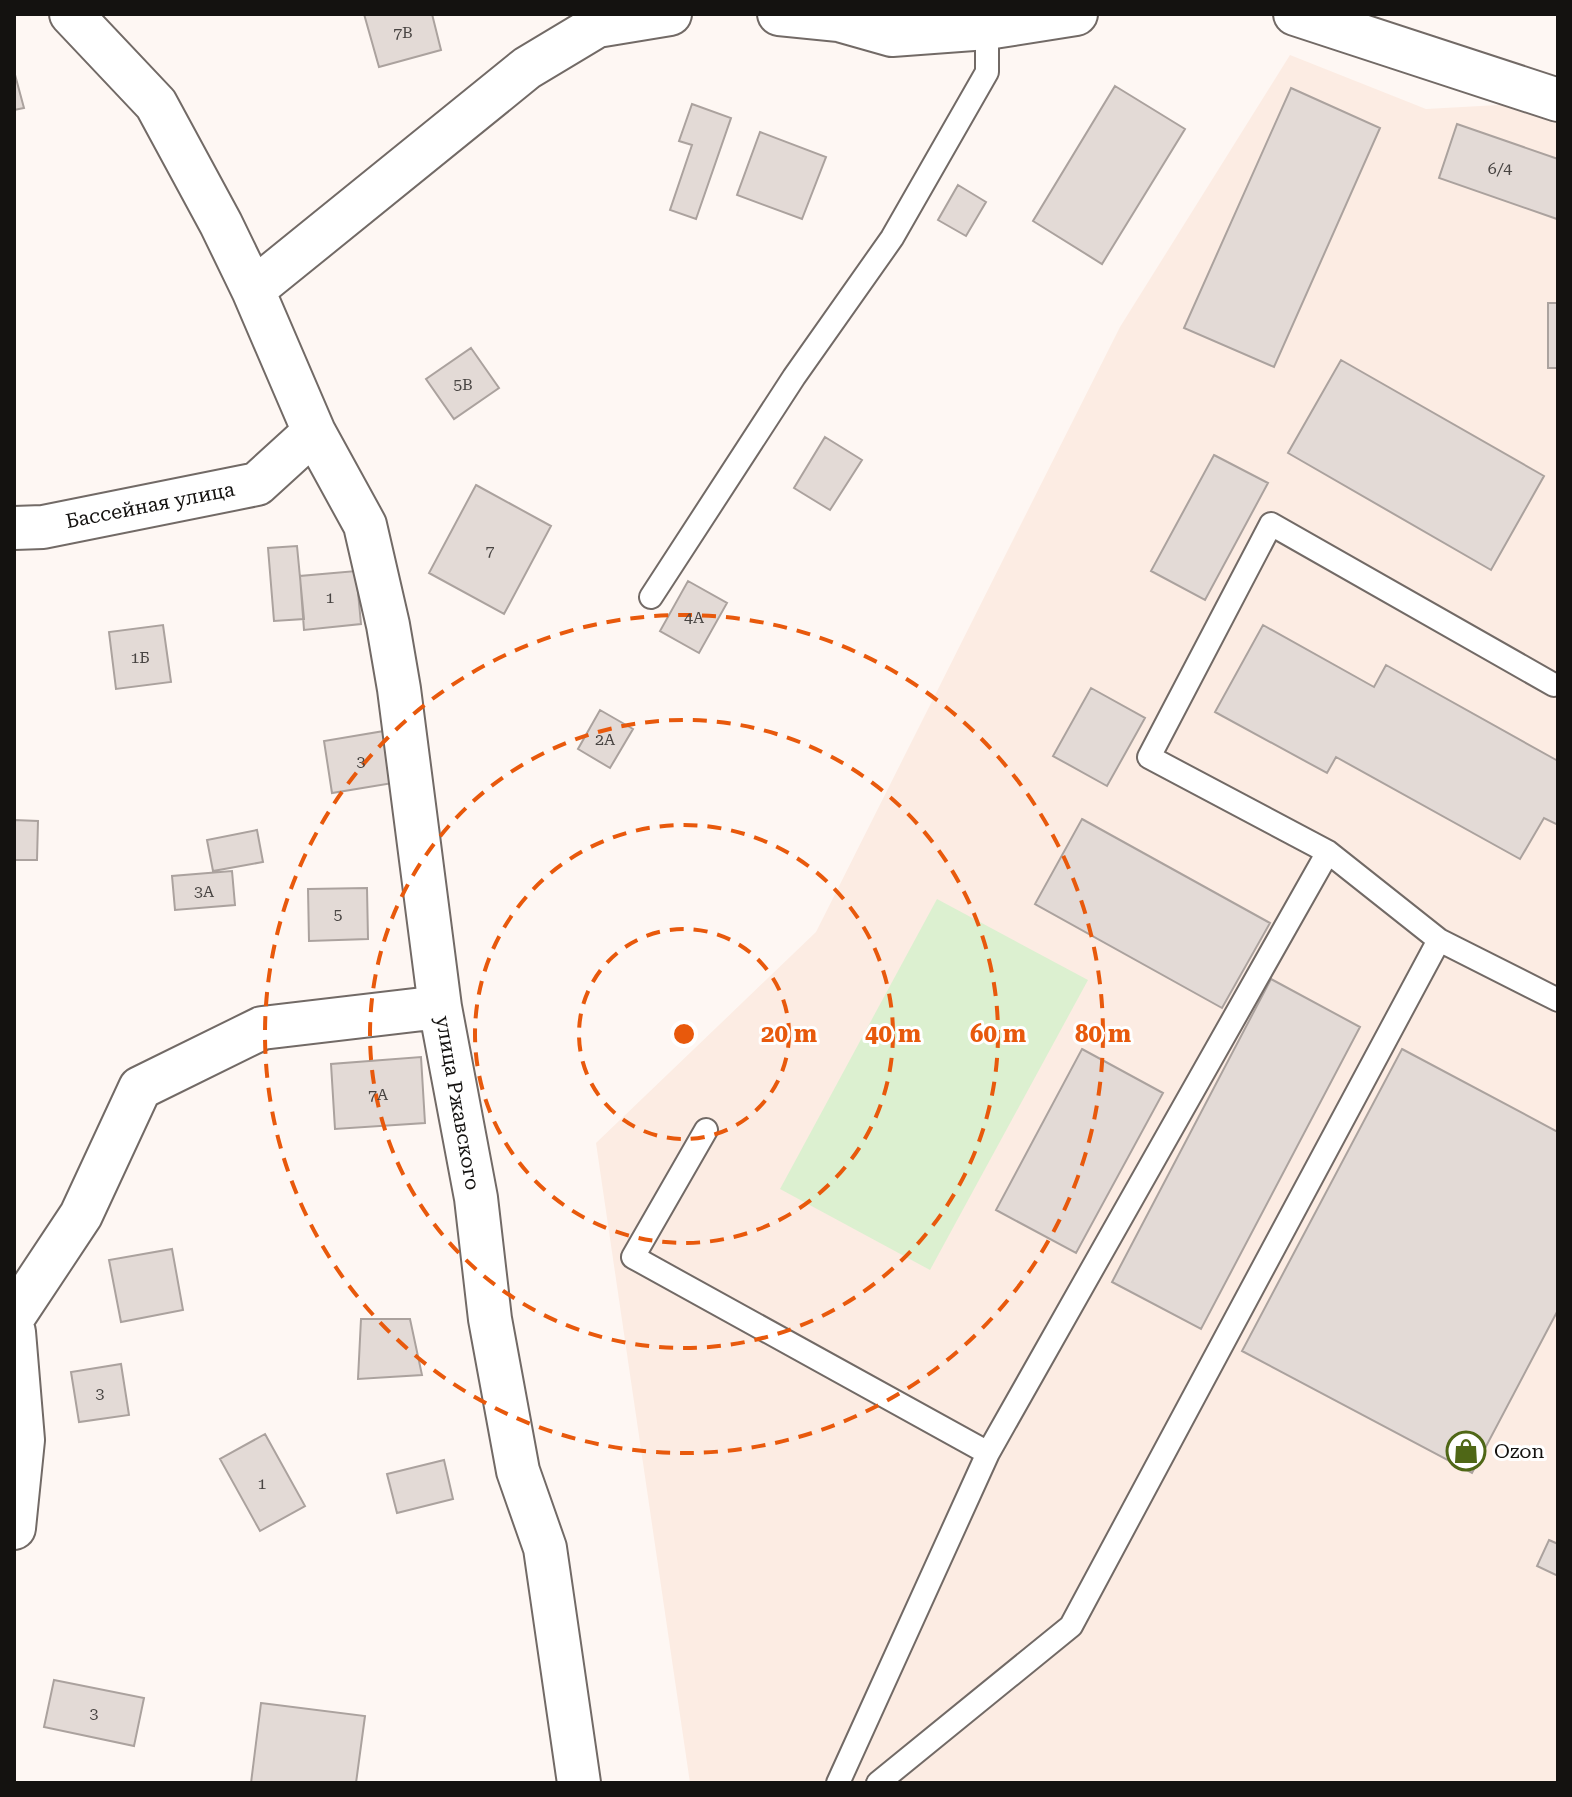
<svg xmlns="http://www.w3.org/2000/svg" width="1572" height="1797" viewBox="0 0 1572 1797" font-family="'Roboto Serif',serif">
<rect width="100%" height="100%" fill="#fef7f3"/>
<path fill="#fcece3" d="M1290 55 1426 109 1517 104 1558 120V1783H690L596 1143 816 932 1120 327Z"/>
<path fill="#dcf0d0" d="M937 899 1088 980 930 1270 780 1189Z"/>
<path fill="#e3dad6" stroke="#aba29e" stroke-width="2" d="M364 14H432L441 50 379 67Z
M14 71 24 108 14 110Z
M1115 86 1185 129 1102 264 1033 221Z
M1291 88 1380 128 1274 367 1184 328Z
M692 104 731 118 696 219 670 210 692 145 679 141Z
M1457 124 1558 159 1557 219 1439 178Z
M760 132 826 157 802 219 737 195Z
M958 185 986 202 966 236 938 220Z
M1548 303H1558V368H1548Z
M471 348 499 388 454 419 426 379Z
M1341 360 1544 476 1491 570 1288 453Z
M825 437 862 460 830 510 794 488Z
M1214 455 1268 483 1205 600 1151 571Z
M476 485 551 526 504 614 429 573Z
M297 546 304 619 274 621 268 548Z
M356 571 361 624 304 630 300 576Z
M688 581 727 603 699 653 660 631Z
M163 625 171 682 116 689 109 632Z
M1263 625 1374 687 1386 665 1558 761V825L1544 818 1520 859 1336 757 1327 773 1215 712Z
M1091 688 1145 718 1107 786 1053 756Z
M600 710 633 729 610 768 578 749Z
M390 730 399 782 332 793 324 741Z
M1082 819 1270 923 1222 1008 1035 904Z
M14 820 38 821 37 860H14Z
M257 830 263 862 213 871 207 840Z
M232 871 235 905 175 910 172 876Z
M367 888 368 939 309 941 308 889Z
M1271 979 1360 1027 1201 1329 1112 1282Z
M1082 1049 1163 1093 1076 1253 996 1210Z
M1402 1049 1558 1132V1310L1472 1473 1242 1351Z
M421 1057 425 1123 335 1129 331 1064Z
M172 1249 183 1310 121 1322 109 1260Z
M361 1319H410L422 1375 358 1379Z
M121 1364 129 1415 79 1422 71 1372Z
M265 1434 305 1506 260 1531 220 1459Z
M444 1460 453 1499 397 1513 387 1474Z
M1549 1540 1558 1544V1576L1537 1566Z
M54 1680 144 1698 134 1746 44 1727Z
M261 1703 365 1716 356 1783H251Z"/>
<g fill="none" stroke-linecap="round" stroke-linejoin="round">
<defs>
<path id="lane" d="M651 597 794 377 892 238 987 72V28
M1554 685 1271 524 1149 757 1328 852 1439 940 1558 1000
M706 1130 633 1257 988 1453
M838 1783 988 1453 1328 852
M878 1783 1071 1626 1439 940"/>
<path id="street" d="M71 14 156 104 221 224 253 290 314 432 365 525 388 625 399 689 440 1007 476 1198 490 1319 518 1471 545 1548 579 1783
M779 14 839 20 892 35 987 28 1076 14
M1295 14 1558 100
M253 290 527 68 597 26 670 14
M14 528 43 527 257 484 314 432
M14 1316 81 1215 140 1088 262 1028 440 1007
M14 1332 23 1440 14 1528"/>
</defs>
<use href="#lane" stroke="#726a66" stroke-width="26"/>
<use href="#street" stroke="#726a66" stroke-width="46"/>
<use href="#lane" stroke="#fff" stroke-width="22"/>
<use href="#street" stroke="#fff" stroke-width="42"/>
</g>
<g fill="none" stroke="#e8590c" stroke-width="4" stroke-dasharray="14 10">
<circle cx="684" cy="1034" r="105"/>
<circle cx="684" cy="1034" r="209"/>
<circle cx="684" cy="1034" r="314"/>
<circle cx="684" cy="1034" r="419"/>
</g>
<defs>
<symbol id="shop-ring" viewBox="-11 -11 22 22"><circle r="9.5" fill="#fff" stroke="#4f6716" stroke-width="1.5"/><path d="M-5-2.5h2.3a2.7 3.5 0 0 1 5.4 0H5L5.5 6h-11ZM-1.5-2.5h3a1.5 2.3 0 0 0-3 0Z" fill="#4f6716"/></symbol>
</defs>
<g fill-rule="evenodd">
<use href="#shop-ring" x="1444" y="1429" width="44" height="44"/>
</g>
<g text-anchor="middle" stroke-width="6" stroke-linejoin="round" paint-order="stroke">
<g font-size="16" fill="#484442">
<text x="403" y="38">7В</text>
<text x="1500" y="174">6/4</text>
<text x="463" y="390">5В</text>
<text x="490" y="556">7</text>
<text x="330" y="603">1</text>
<text x="694" y="623">4А</text>
<text x="140" y="663">1Б</text>
<text x="605" y="745">2А</text>
<text x="361" y="767">3</text>
<text x="204" y="897">3А</text>
<text x="338" y="920">5</text>
<text x="378" y="1100">7А</text>
<text x="100" y="1399">3</text>
<text x="262" y="1489">1</text>
<text x="94" y="1719">3</text>
</g>
<g font-size="20" fill="#141210" stroke="#fff">
<text transform="translate(150 505) rotate(-11)" y="7">Бассейная улица</text>
<text transform="translate(458 1103) rotate(80)" y="7">улица Ржавского</text>
</g>
<g font-size="20" fill="#141210" stroke="#fff" text-anchor="start">
<text x="1494" y="1458">Ozon</text>
</g>
</g>
<circle cx="684" cy="1034" r="12" fill="#e8590c" stroke="#fff" stroke-width="4"/>
<g font-size="24" text-anchor="middle" font-weight="bold" fill="#e8590c" stroke="#fff" stroke-width="6" stroke-linejoin="round" paint-order="stroke">
<text x="789" y="1042">20 m</text>
<text x="893" y="1042">40 m</text>
<text x="998" y="1042">60 m</text>
<text x="1103" y="1042">80 m</text>
</g>
<rect width="1572" height="1797" fill="none" stroke="#141210" stroke-width="32"/>
</svg>
